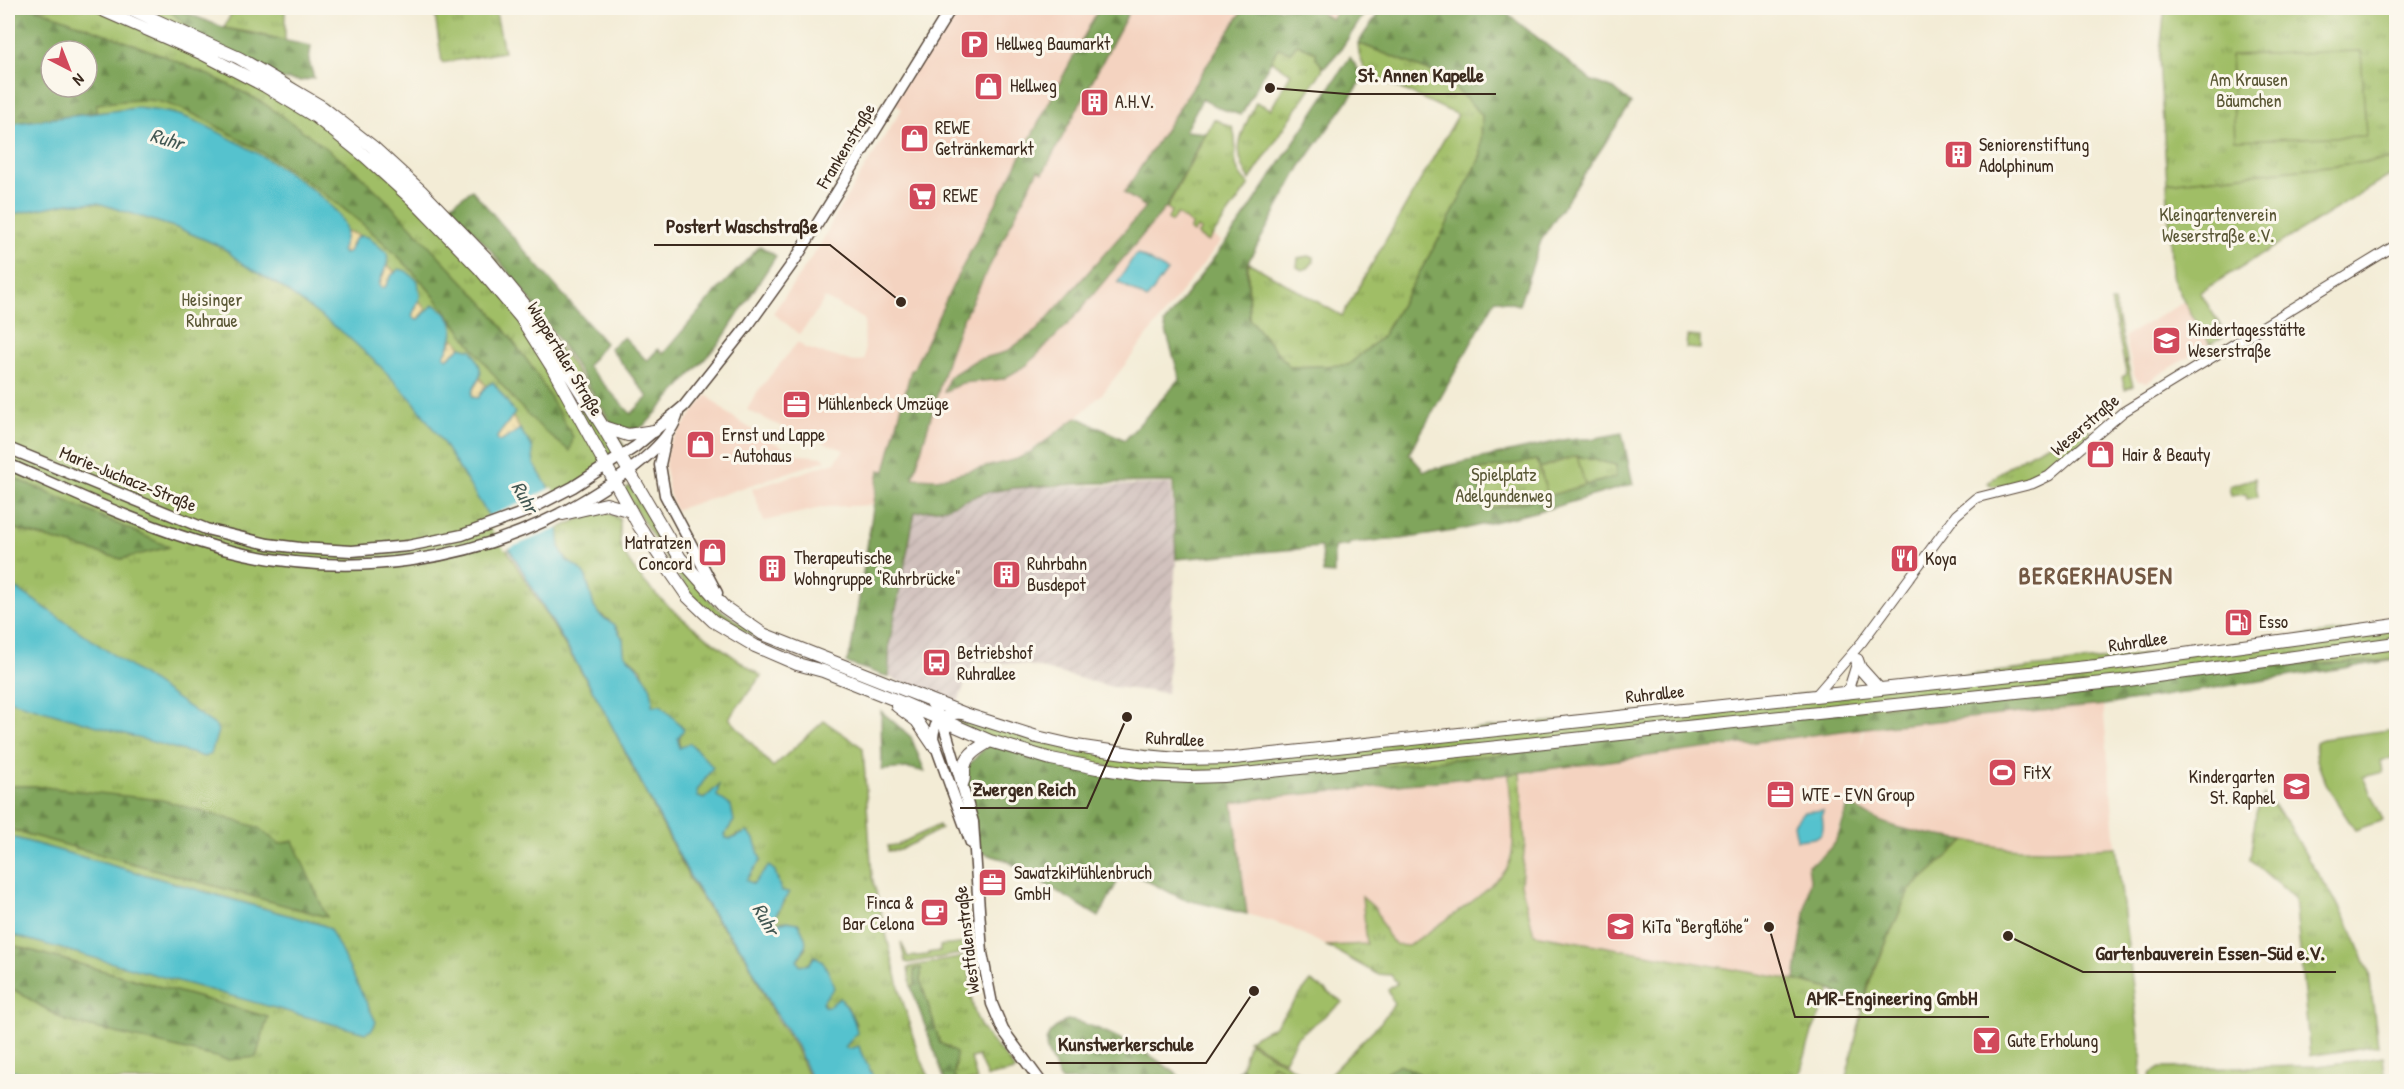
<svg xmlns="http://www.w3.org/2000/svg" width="2404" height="1089" viewBox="0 0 2404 1089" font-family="'Patrick Hand',sans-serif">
<defs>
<pattern id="industrial-furrows" width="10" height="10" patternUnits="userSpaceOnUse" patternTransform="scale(1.5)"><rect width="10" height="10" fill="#d0c0bc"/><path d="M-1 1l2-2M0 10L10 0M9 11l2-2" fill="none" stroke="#b4a5a1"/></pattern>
<pattern id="grass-tufts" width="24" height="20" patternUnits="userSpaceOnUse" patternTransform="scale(1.5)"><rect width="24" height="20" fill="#a0be66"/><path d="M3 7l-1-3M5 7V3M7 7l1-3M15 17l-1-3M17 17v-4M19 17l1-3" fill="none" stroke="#849b53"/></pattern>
<pattern id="forest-firs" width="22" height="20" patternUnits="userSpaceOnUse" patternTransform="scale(1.5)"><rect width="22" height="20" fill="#80a55b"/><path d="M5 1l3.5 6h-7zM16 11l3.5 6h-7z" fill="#6a874b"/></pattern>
<pattern id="sand-dots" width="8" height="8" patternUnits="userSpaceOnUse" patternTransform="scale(1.5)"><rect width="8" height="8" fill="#eeda9e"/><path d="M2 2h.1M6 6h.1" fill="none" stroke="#cdbb88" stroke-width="1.8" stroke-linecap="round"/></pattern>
</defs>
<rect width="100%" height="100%" fill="#fbf7ec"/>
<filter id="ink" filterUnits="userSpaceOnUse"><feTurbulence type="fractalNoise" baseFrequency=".0167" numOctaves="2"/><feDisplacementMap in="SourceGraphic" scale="12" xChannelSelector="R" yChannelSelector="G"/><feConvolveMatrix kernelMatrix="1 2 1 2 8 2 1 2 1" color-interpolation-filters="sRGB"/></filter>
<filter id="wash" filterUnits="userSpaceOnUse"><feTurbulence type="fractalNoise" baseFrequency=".008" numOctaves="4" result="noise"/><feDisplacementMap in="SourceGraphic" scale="24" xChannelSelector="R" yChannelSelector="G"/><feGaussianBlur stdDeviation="1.35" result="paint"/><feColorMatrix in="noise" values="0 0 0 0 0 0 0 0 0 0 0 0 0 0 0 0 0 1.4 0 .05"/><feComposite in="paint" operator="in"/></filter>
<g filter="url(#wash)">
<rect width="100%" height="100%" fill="#f3ecd6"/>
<path fill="#f4d3c0" d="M952 8H1099L955 281 913 370 911 371 885 472 879 470 874 505 825 507 764 521 752 489 835 462 844 450 786 429 747 410 757 392 798 342 805 348 854 362 865 360 864 319 825 298 810 321 799 334 773 313 820 245 839 209 902 109 893 102Z
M1131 8H1244L1125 193 1146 206 1037 330 1006 352 976 360 949 377 944 392 962 383 1003 379 1027 365 1071 321 1166 207 1221 241 1103 393 1077 417 1030 451 1017 458 937 478H913L948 358 960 325 1038 170 1043 173Z
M1313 8H1340L1331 20Z
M2184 302 2210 344 2147 382 2138 381 2134 375 2125 336Z
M707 395 727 413 766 439 801 455 823 457 826 460 675 510 669 493 665 466 668 445Z
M2103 705 2116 846 2054 850 1988 846 1966 840 1890 827 1859 812 1848 802 1835 841 1828 851 1808 864 1810 879 1794 980 1534 934 1521 884 1522 864 1526 842 1520 773 1863 728 1860 751 1865 728Z
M1509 774 1513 837 1509 865 1498 880 1470 902 1408 946 1396 945 1387 935 1376 909 1362 898 1367 944 1327 946 1287 926 1247 914 1232 803 1264 797Z"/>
<path fill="url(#industrial-furrows)" d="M1171 484 1176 559 1167 693 1112 687 1029 665 974 660 956 707 889 677V645L915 512 946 508 986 493 1015 488Z"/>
<path fill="url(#grass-tufts)" stroke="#6e7442" stroke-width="1.5" fill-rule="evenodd" d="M8 8H167L200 38 326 105 495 259 567 357 629 454 499 537 599 701 693 885 717 921 745 955 773 1013 795 1046 810 1081H8V986L66 1021 268 1017 8 944V829L326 916 279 844 256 827 34 786H8V527L121 559 168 547 8 475ZM51 51H87V87H51Z
M234 8H285V42L259 34 224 28Z
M434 8H495L504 52 442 63Z
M2165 8H2396V159L2167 183 2159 60Z
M1358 43 1444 77 1482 115 1481 156 1443 232 1382 337 1348 365 1290 367 1249 319 1248 262 1342 316 1458 115 1366 73 1359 54Z
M1299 44 1316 52 1323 69 1250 180C1229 149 1243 132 1256 102L1271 109 1291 73 1271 61 1278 47Z
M1214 119 1232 127C1242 149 1225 163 1249 185L1208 242 1197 235 1201 230 1197 228 1193 233 1189 230 1192 225 1177 214 1171 222 1168 219 1171 211 1167 208Z
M1308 256 1313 257 1314 261 1308 268 1302 270 1297 267 1298 258Z
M2111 302H2114L2126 355 2127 361 2124 362Z
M1687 336 1700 337V349L1686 348Z
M2127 362 2133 386 2125 389 2122 377 2127 374 2124 363Z
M2088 429 2091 432C2067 459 2041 482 2005 486 1998 486 1993 488 1988 483 2017 456 2052 442 2088 429Z
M1577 456 1616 465V477L1585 485Z
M1537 460 1548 496 1483 510 1480 470Z
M2255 478 2258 497 2247 499 2246 494 2231 496 2229 486Z
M630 486 678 559 714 606 762 637 919 700 907 698 870 681 761 640 718 618 691 596 623 490Z
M606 512 619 518C622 528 617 539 622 549 645 598 717 645 761 676L729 718 773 767 824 721 863 748 872 876 901 995 917 1050 931 1081H871L873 1078 862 1058 859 1047 848 1049 845 1046 849 1043 856 1024 847 1006H824L815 956 809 964 800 966 797 960 806 948 775 924 773 920 785 901 779 887 778 879 761 878 753 884 745 880 751 874 738 834 731 839 725 838 730 806 717 796 718 786 704 799 698 797C693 774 670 751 683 729L661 705 651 706 642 669 624 654C623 643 622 631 613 624 607 618 601 617 596 609 589 600 591 588 586 579 582 569 573 567 567 560 559 551 559 540 558 529L590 514Z
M2396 625V660L2241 668 1592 739 1513 753 1378 767 1263 773 1144 774 991 741 947 717 968 715 1018 733 1178 759 1698 707Z
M1520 773 1525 842 1521 884 1534 934 1793 980 1830 989 1831 990 1812 1032 1798 1081 1436 1082 1399 1064 1375 1081 1322 1082 1381 1022 1394 1004 1388 990 1397 983 1391 975 1377 974 1327 946 1367 944 1362 897 1376 909 1387 935 1396 945 1408 946C1432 929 1496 890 1508 866 1519 844 1509 799 1509 774Z
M2264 795 2288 823 2311 864 2341 909 2354 935 2369 972 2378 1045 2310 1056 2295 898 2250 860 2256 813Z
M939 825 941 829 900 850 888 851V846L897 845Z
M901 942 908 957 928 955V953L940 951V946L967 943 968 950 965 953 909 963 905 962Z
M964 957 969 959C970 981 969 1007 981 1027 990 1043 1006 1054 1015 1071L987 1077 978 1056 971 1058 977 1081H956L954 1075 956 1064 949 1047 940 1043 921 982V968L914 969 915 986 911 987 908 968 913 966Z
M1311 981 1343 1002 1297 1037 1284 1061 1248 1040 1275 1026Z
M1249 1042 1314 1081H1261L1241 1068Z"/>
<path fill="url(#forest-firs)" stroke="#5e683c" stroke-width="1.5" fill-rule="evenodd" d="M8 8H35L162 55 222 81 263 103 317 141 357 172 386 200 489 309 534 370 573 437 570 451C508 408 472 340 424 284 371 224 303 175 234 136 210 122 184 107 156 101 137 98 115 102 97 104L95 113 8 124ZM51 51H87V87H51Z
M167 8H175L224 28 311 46 309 61 314 78 301 81 279 79 200 38Z
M1099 8H1131L1043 173 1038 170 960 325 948 358 913 478 937 479 1017 459 1031 452 1077 417 1125 440 1180 379 1164 324 1241 222 1350 57 1364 78 1301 166 1248 262 1247 268 1249 319 1290 367 1348 365 1382 337 1443 232 1481 156 1482 115 1444 77 1358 43 1382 8H1500L1592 81 1614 89 1631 104 1542 238 1519 305 1496 299 1409 454 1424 471 1568 439H1590L1622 433 1633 484 1551 508 1460 530 1401 539 1350 543V545L1334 547V574L1323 573 1321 547 1176 559 1173 482 1097 483 1014 488 984 493 945 508 915 512 889 645V677L846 663 851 650 879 470 885 471 911 370H913L955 281ZM1577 456 1616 465V477L1517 504 1483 510 1481 499 1480 470 1537 460 1540 468Z
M1244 8H1313L1331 19 1340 8H1368L1341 49 1326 66 1323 67 1316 58V52L1297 44 1291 52 1278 48 1241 115 1219 108 1202 99 1185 131 1205 133 1166 207 1071 321 1027 365 1003 379 962 383 944 392 949 377 976 360 1006 352 1037 330 1146 207 1124 193Z
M472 190 605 343 587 366 631 414 648 397 610 348 624 337 647 361 658 349 663 354 714 294 760 246 776 256 721 341 647 423 636 431 614 427C566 348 515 270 449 206Z
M8 475 169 547 121 559 8 527Z
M2396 660 2104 705 1865 728 1509 774 1264 798 1233 803 1247 914 1183 899 1124 869 1099 917 1006 860 975 851 971 797 965 769 990 742 1097 769 1263 773 1378 767 1513 753 1592 739 2242 668Z
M881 711 911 737 925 772 909 768 882 770Z
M8 786H34L162 800 257 827 279 844 293 841 327 917 8 829Z
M1849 802C1882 831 1924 833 1966 840L1909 891 1869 982 1862 1009 1830 989 1795 980 1810 879 1808 865C1837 850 1840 833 1849 802Z
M8 944 268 1017 256 1057 228 1060 66 1021 8 986Z
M921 968V982L940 1043 956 1053 954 1075 956 1081H945L911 987 915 985 914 969Z
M1067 1020C1101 1024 1160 1059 1185 1081H1061C1050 1051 1031 1041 1067 1020Z
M1399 1064 1436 1081H1375Z
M1241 1068 1261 1081H1231Z"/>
<path fill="url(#sand-dots)" stroke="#94825e" stroke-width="1.5" d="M346 231 360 236 354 240 347 254 342 251Z
M387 265 395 272 385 287 381 288 379 286Z
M418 300 426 309 417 320 415 319 412 316Z
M454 338 461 347 446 359 443 356Z
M480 378 486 386 478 398 471 397V392Z
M512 416 520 429 502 441H498L497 437Z"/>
<path fill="#a0be66" stroke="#6e7442" stroke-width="1.5" d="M2361 51 2366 136 2235 140 2231 55Z
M2396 159V172L2200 292 2226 335 2210 344 2184 302 2172 276 2167 183Z
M1577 456 1585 485 1548 496 1540 468Z
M2396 729V756L2381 762 2383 772 2363 777 2383 820 2355 830C2341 809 2311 767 2316 742L2322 739Z
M1966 840C2016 854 2064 850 2116 847L2142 1062 2140 1081H1845L1870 981 1909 891Z
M2383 1057 2386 1081H2148L2151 1073 2160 1068 2318 1066Z
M1273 1064 1304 1081H1263Z"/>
<path fill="#55c2ce" stroke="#487676" stroke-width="1.5" d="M137 108C152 110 168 111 182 116 218 128 331 191 344 224 348 233 344 243 342 251L344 254 349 252 354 240 360 236 368 237 387 253C390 266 381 274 379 285L381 288 385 287 391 276 399 269 406 271 418 281 420 297 412 316 415 319 418 320 434 304C459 321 456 334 444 356L448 358 461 347 472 350C475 356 479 363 480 368 484 379 470 386 472 397L478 398 486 386 493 382 515 413 497 437 498 441H502L520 429 532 447 534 464 550 490 556 507 560 548 567 561 579 568 586 577 594 607 602 617 614 624 623 639 624 654C639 667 656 685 652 706L661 705 684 729 678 738 679 748 690 743 713 767 697 791 698 797 704 799 719 785 717 796 731 806 734 821 725 834 726 838 731 839 747 832 754 839 761 860 746 880 753 884 769 866 775 871 781 891 789 892 773 920 774 924 786 921 798 923C808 940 809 944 797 960L800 966 809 964 815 956C826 961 831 977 834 988L822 1002 824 1006 828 1007 840 998C848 1007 856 1021 857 1033L845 1047 848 1049 859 1046C862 1059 870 1066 873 1078L871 1081H812L796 1044 773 1009 745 954 716 918 693 882 599 701 516 560 442 441 414 402 381 367 346 335 280 286 244 265 222 247 180 229 98 203H69L8 215V124Z
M1138 254 1167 271 1147 299 1118 282 1134 256Z
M8 586 19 590 216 726 218 731 211 754 204 757 8 700Z
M1823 810C1821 816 1823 818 1823 825 1824 841 1808 838 1797 840L1794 824 1803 812Z
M8 836 323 925 330 929 376 1022 372 1030 365 1033 8 934Z
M8 1069 52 1081H8Z"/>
<path fill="#f3ecd6" d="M552 487 559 507 561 527 505 550 484 518 521 503Z"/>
</g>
<g filter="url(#ink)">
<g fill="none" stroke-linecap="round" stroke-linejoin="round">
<defs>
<path id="tertiary" d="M1848 691 1858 659
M1817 694 1862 642 1956 515 1976 498 2032 484 2049 476 2123 412 2396 245"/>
<path id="secondary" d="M666 437 660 465 665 495 717 593
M8 448 206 529 268 544 300 548 352 551 408 546 462 535 525 512 573 487 635 447 684 406 749 324 795 260 951 8
M8 464C78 495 149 529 223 549 348 581 481 564 591 496 619 479 670 446 678 413
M929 699 943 722 973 822 982 953 992 1004 1003 1030 1041 1082
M964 714C946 712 934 719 933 738L971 843"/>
<path id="primary" d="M98 8 201 53 265 86 316 117 366 157 413 200 479 268 521 318 552 367 639 526 688 597 713 621 755 646 797 664 823 671 903 703 990 741 1051 759 1097 768 1144 775 1189 777 1224 776 2121 681 2396 643
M129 8 239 58 322 107 373 147 421 191 487 259 529 310 603 427 680 558 724 607 763 634 968 715 1037 737 1076 746 1145 756 1178 759 1235 758 2096 666 2396 625
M603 427 628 435 654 431
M563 514 606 504 631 511
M1857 660 1860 668 1878 688
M897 706 917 721 934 746
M962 784C965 778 964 776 964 770 965 754 979 748 990 741"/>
</defs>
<use href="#tertiary" stroke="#57473a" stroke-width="11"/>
<use href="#secondary" stroke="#57473a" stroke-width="13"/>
<use href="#primary" stroke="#57473a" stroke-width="14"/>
<use href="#tertiary" stroke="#fff" stroke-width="9"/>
<use href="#secondary" stroke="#fff" stroke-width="10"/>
<use href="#primary" stroke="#fff" stroke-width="12"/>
</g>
</g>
<defs>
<symbol id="parking-square" viewBox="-11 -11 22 22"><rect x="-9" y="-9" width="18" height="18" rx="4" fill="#d1495b" stroke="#fbf7ec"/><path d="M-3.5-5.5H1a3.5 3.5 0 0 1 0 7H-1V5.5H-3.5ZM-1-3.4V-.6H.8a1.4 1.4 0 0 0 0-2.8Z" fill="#fff"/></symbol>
<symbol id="shop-square" viewBox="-11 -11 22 22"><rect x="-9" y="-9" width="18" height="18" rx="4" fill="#d1495b" stroke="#fbf7ec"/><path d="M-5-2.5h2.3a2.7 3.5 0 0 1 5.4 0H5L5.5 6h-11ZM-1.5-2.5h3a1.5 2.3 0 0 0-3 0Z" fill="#fff"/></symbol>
<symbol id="building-square" viewBox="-11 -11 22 22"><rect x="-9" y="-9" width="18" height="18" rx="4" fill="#d1495b" stroke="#fbf7ec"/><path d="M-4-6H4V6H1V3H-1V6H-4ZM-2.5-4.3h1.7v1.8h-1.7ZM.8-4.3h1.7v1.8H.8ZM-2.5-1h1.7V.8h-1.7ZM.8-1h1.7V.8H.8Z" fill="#fff"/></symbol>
<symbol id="supermarket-square" viewBox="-11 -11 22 22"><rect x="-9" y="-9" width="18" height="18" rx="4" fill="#d1495b" stroke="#fbf7ec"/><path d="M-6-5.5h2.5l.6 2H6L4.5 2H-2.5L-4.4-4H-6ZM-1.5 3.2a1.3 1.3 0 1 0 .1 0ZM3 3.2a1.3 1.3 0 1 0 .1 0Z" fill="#fff"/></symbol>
<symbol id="school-square" viewBox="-11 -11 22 22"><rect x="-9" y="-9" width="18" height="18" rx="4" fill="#d1495b" stroke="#fbf7ec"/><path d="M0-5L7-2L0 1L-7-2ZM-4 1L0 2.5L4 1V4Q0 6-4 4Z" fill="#fff"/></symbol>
<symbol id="office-square" viewBox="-11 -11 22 22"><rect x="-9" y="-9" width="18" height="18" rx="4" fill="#d1495b" stroke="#fbf7ec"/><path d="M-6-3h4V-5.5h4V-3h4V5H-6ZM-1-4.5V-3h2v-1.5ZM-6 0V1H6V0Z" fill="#fff"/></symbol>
<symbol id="restaurant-square" viewBox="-11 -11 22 22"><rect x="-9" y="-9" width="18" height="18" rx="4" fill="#d1495b" stroke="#fbf7ec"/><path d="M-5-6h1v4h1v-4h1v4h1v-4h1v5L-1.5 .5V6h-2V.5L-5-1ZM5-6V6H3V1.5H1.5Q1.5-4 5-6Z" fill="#fff"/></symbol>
<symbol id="fuel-square" viewBox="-11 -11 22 22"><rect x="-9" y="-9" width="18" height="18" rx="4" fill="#d1495b" stroke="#fbf7ec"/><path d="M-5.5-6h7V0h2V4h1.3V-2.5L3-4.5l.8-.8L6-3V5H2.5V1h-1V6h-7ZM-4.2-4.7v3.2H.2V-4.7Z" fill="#fff"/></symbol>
<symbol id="bus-square" viewBox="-11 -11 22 22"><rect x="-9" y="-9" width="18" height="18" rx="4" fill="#d1495b" stroke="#fbf7ec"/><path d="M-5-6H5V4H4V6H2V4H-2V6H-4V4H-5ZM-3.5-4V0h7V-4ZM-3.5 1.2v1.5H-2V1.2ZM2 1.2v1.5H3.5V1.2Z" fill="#fff"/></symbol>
<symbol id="stadium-square" viewBox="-11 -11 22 22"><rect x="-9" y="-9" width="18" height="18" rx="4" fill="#d1495b" stroke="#fbf7ec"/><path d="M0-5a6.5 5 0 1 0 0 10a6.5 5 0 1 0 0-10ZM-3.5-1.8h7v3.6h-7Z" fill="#fff"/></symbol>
<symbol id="cafe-square" viewBox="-11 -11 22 22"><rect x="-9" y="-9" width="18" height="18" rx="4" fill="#d1495b" stroke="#fbf7ec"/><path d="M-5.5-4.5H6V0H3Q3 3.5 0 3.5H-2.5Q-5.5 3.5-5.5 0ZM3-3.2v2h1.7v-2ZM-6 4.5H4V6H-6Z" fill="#fff"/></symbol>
<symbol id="bar-square" viewBox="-11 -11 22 22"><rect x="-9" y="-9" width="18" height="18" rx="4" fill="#d1495b" stroke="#fbf7ec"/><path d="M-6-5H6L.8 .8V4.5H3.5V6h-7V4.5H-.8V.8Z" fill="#fff"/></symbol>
</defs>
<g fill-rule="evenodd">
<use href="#parking-square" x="958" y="28" width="33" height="33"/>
<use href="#shop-square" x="972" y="70" width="33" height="33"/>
<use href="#building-square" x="1078" y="86" width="33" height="33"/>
<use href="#shop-square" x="898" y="122" width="33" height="33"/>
<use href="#building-square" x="1942" y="138" width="33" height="33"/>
<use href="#supermarket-square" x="906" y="180" width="33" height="33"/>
<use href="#school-square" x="2150" y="324" width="33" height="33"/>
<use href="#office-square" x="780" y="388" width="33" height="33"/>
<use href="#shop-square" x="684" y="428" width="33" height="33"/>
<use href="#shop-square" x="2084" y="438" width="33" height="33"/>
<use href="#shop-square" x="696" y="536" width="33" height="33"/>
<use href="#restaurant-square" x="1888" y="542" width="33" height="33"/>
<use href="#building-square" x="756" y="552" width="33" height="33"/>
<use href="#building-square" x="990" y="558" width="33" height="33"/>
<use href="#fuel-square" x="2222" y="606" width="33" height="33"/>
<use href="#bus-square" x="920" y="646" width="33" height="33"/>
<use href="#stadium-square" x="1986" y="756" width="33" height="33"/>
<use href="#school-square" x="2280" y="770" width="33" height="33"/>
<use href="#office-square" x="1764" y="778" width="33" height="33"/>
<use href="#office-square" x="976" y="866" width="33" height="33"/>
<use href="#cafe-square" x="918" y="896" width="33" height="33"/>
<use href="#school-square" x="1604" y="910" width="33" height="33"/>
<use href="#bar-square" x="1970" y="1024" width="33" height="33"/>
</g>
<g text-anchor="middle" stroke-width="6" stroke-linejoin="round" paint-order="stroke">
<g font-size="18" fill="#3b2a1e" stroke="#fbf7ec" text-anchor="start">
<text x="996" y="50">Hellweg Baumarkt</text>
<text x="1010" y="92">Hellweg</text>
<text x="1115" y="108">A.H.V.</text>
<text x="935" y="134">REWE<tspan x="935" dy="21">Getränkemarkt</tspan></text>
<text x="1979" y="151">Seniorenstiftung<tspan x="1979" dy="21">Adolphinum</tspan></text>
<text x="943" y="202">REWE</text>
<text x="2188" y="336">Kindertagesstätte<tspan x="2188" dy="21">Weserstraße</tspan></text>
<text x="818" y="410">Mühlenbeck Umzüge</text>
<text x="722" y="441">Ernst und Lappe<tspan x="722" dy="21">- Autohaus</tspan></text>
<text x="2122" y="461">Hair &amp; Beauty</text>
<text x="692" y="549" text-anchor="end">Matratzen<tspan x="692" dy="21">Concord</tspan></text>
<text x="794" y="564">Therapeutische<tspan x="794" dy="21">Wohngruppe "Ruhrbrücke"</tspan></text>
<text x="1925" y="565">Koya</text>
<text x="1027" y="570">Ruhrbahn<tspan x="1027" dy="21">Busdepot</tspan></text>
<text x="2259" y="628">Esso</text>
<text x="957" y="659">Betriebshof<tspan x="957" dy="21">Ruhrallee</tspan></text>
<text x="2024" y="779">FitX</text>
<text x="2275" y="783" text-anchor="end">Kindergarten<tspan x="2275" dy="21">St. Raphel</tspan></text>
<text x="1802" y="801">WTE - EVN Group</text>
<text x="1014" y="879">SawatzkiMühlenbruch<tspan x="1014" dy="21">GmbH</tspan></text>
<text x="914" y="909" text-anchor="end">Finca &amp;<tspan x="914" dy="21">Bar Celona</tspan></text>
<text x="1642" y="933">KiTa “Bergflöhe”</text>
<text x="2007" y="1047">Gute Erholung</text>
</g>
<g font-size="18" fill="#595634" stroke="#fbf7ec">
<text x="2249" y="86">Am Krausen<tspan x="2249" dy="21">Bäumchen</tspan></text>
<text x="2218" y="221">Kleingartenverein<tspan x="2218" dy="21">Weserstraße e.V.</tspan></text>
<text x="212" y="306">Heisinger<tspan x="212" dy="21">Ruhraue</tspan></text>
<text x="1504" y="481">Spielplatz<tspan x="1504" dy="21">Adelgundenweg</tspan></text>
</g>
<g font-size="18" fill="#3b2a1e" stroke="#fbf7ec">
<text transform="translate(846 146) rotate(-59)" y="6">Frankenstraße</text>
<text transform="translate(565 359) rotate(59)" y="6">Wuppertaler Straße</text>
<text transform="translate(2085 425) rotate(-41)" y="6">Weserstraße</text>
<text transform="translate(128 479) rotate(22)" y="6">Marie-Juchacz-Straße</text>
<text transform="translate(2138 642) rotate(-8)" y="6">Ruhrallee</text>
<text transform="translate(1655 694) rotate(-6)" y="6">Ruhrallee</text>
<text transform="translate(1175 739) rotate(3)" y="6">Ruhrallee</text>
<text transform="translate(967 940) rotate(-97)" y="6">Westfalenstraße</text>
</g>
<g font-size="20" font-style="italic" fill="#435853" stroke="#fbf7ec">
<text transform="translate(167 139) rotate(17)" y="7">Ruhr</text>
<text transform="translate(525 497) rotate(60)" y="7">Ruhr</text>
<text transform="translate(766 919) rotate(60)" y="7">Ruhr</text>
</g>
<g font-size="24" font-weight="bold" letter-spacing="1.5" fill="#735843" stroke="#fbf7ec">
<text x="2096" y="584">BERGERHAUSEN</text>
</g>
</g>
<path fill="none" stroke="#3b2a1e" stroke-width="2" d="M1270 88L1347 94H1496M901 302L830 245H654M1127 717L1087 808H960M2008 936L2083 972H2336M1769 927L1795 1017H1989M1254 991L1206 1063H1046"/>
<g fill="#3b2a1e" stroke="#fbf7ec" stroke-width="2">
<circle cx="1270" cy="88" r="6"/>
<circle cx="901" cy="302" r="6"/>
<circle cx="1127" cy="717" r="6"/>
<circle cx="2008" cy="936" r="6"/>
<circle cx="1769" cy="927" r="6"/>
<circle cx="1254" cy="991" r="6"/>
</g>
<g font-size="20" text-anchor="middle" font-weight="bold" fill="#3b2a1e" stroke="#fbf7ec" stroke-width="6" stroke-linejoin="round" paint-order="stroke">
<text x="1421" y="82">St. Annen Kapelle</text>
<text x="742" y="233">Postert Waschstraße</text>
<text x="1024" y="796">Zwergen Reich</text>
<text x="2210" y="960">Gartenbauverein Essen-Süd e.V.</text>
<text x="1892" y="1005">AMR-Engineering GmbH</text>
<text x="1126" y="1051">Kunstwerkerschule</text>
</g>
<rect width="2404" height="1089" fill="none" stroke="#fbf7ec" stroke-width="30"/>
<g transform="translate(69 69) rotate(138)"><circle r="28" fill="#fbf7ec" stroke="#aea59a" stroke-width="1.5"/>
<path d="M0-4.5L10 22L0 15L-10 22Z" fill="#d1495b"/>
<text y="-9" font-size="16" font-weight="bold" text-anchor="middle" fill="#3b2a1e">N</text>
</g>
</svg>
